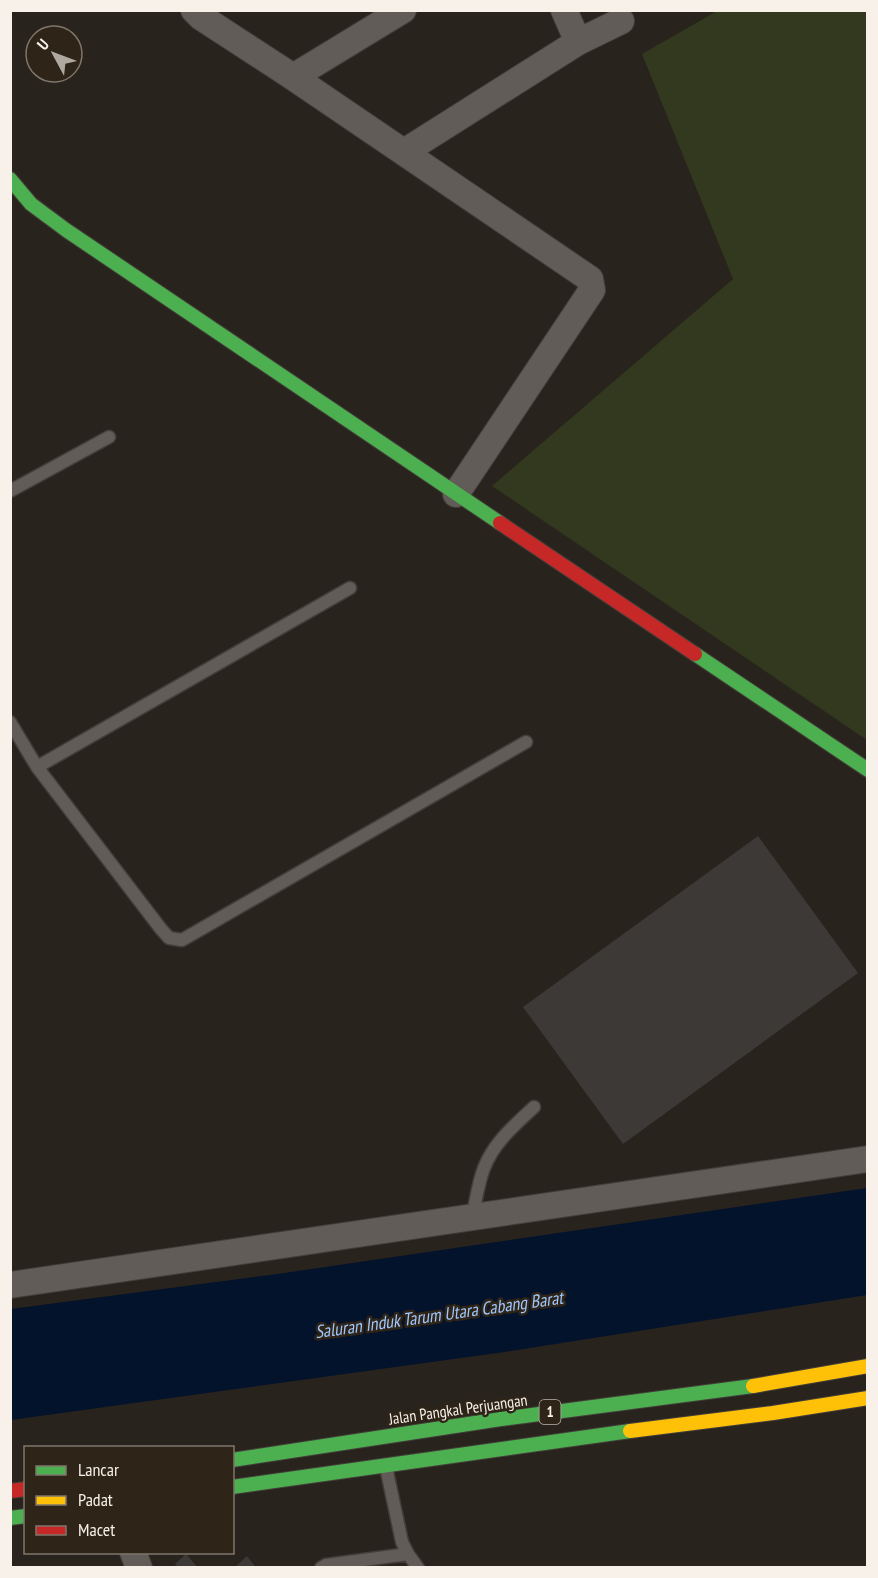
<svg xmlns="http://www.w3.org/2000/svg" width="878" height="1578" viewBox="0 0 878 1578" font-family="'PT Sans Narrow',sans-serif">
<rect width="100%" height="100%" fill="#29231d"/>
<path fill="#32391e" d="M717 11H867V740L492 486 733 279 642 54Z"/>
<path fill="#04132c" d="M867 1188V1295L511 1351 11 1420V1309L284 1273Z"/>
<path fill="#3d3937" d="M758 836 858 973 623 1144 523 1007Z
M186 1554 198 1568H178L175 1564Z
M247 1556 256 1568H234Z"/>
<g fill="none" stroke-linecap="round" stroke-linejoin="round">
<defs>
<path id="lane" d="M10 491 109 437
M10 722 37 767 161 929 169 938 182 940 526 742
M37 767 350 588
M472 1218C476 1201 478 1183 484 1168 494 1142 515 1125 534 1107
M386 1467 402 1542 408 1554 418 1568
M321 1568 326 1565 408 1554"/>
<path id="street" d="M194 10 201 17 293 77 590 279 592 290 456 494
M564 10 578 42
M293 77 403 10
M404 152 578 42 621 21
M10 1285 868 1159
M133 1552 139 1568"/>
<path id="fast" d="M10 179 31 204 66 230 500 523
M695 654 868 770
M232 1460 501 1419 753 1386
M232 1487C365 1469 497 1449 630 1431
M10 1518 26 1516"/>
<path id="slow" d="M753 1386 868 1366
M630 1431 773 1413 868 1398"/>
<path id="jam" d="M500 523 695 654
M10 1491 26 1489"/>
</defs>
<use href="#lane" stroke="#433e39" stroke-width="15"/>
<use href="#street" stroke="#433e39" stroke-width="28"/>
<use href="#fast" stroke="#433e39" stroke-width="16"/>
<use href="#slow" stroke="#433e39" stroke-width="16"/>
<use href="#jam" stroke="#433e39" stroke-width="16"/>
<use href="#lane" stroke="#615c57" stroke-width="12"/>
<use href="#street" stroke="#615c57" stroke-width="26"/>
<use href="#fast" stroke="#4caf50" stroke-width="14"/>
<use href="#slow" stroke="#ffc107" stroke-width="14"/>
<use href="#jam" stroke="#c62828" stroke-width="14"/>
</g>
<g text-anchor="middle" stroke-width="5" stroke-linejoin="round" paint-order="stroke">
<rect fill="#2e2418" stroke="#bbb4aa" stroke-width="1.5" x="539.5" y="1400" width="21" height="24" rx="4.5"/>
<g font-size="15" font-weight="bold" fill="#f8f1e9">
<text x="550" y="1417">1</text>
</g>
<g font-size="16" fill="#f8f1e9" stroke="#2e2418">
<text transform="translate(458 1409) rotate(-8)" y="6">Jalan Pangkal Perjuangan</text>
</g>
<g font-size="18" font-style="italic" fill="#9fc7ff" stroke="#2e2418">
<text transform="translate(439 1315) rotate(-8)" y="6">Saluran Induk Tarum Utara Cabang Barat</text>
</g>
</g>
<rect width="878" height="1578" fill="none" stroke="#f8f1e9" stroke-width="24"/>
<rect x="24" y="1446" width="210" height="108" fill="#2e2418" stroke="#7f766c" stroke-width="1.5"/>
<rect x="36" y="1466" width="30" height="9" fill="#4caf50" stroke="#7f766c" stroke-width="1.5"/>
<text x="78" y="1476" font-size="18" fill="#f8f1e9">Lancar</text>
<rect x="36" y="1496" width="30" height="9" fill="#ffc107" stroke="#7f766c" stroke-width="1.5"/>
<text x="78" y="1506" font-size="18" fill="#f8f1e9">Padat</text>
<rect x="36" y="1526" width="30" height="9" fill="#c62828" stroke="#7f766c" stroke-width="1.5"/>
<text x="78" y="1536" font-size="18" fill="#f8f1e9">Macet</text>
<g transform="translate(54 54) rotate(311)"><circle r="28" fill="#2e2418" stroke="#7f766c" stroke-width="1.5"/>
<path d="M0-4.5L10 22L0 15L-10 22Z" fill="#b0a9a2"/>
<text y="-9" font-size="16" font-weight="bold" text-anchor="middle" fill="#f8f1e9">U</text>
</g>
</svg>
